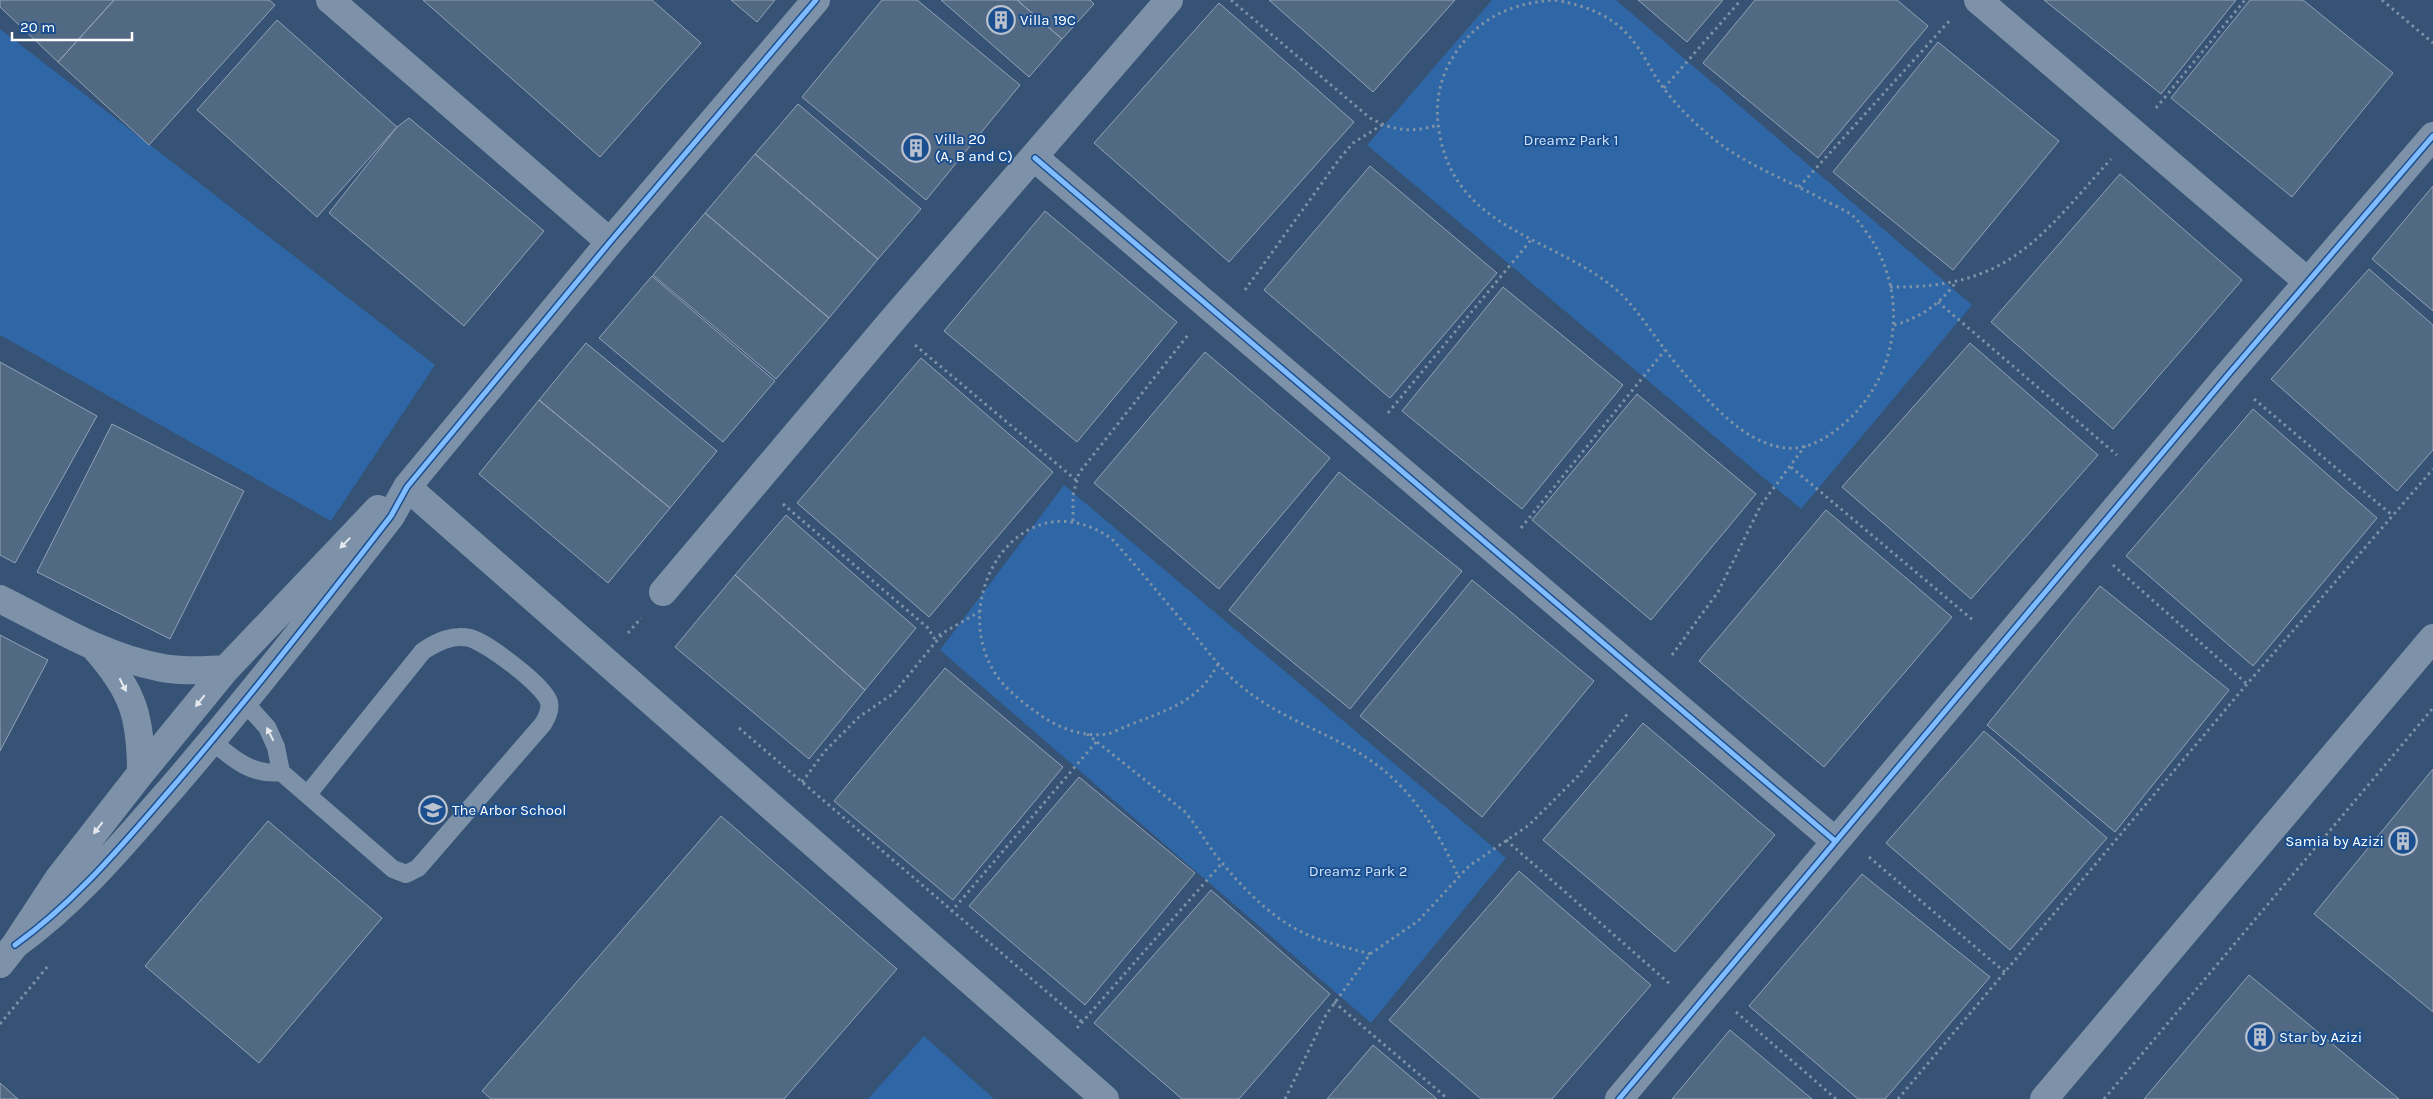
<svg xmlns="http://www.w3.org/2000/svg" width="2433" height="1099" viewBox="0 0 2433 1099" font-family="Karla,sans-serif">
<rect width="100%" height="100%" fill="#365274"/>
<path fill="#2f66a5" d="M1492 0H1616L1972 305 1801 509 1367 145Z
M0 29 435 365 331 521 0 335Z
M1064 485 1506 858 1371 1023 940 650Z
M924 1036 994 1099H868Z"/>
<path fill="#526984" stroke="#92a2b6" d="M0 0H114L58 62 0 7Z
M114 0H269L275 5 149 145 58 62Z
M423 0H652L701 43 600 157Z
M731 0H775L757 22Z
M882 0H917L1020 85 926 200 802 97Z
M941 0H1017L1062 39 1029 77Z
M1017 0H1090L1094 4 1062 39Z
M1269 0H1455L1373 92Z
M1638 0H1723L1687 42Z
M1755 0H1897L1928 26 1818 158 1703 63Z
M2044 0H2236L2161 94Z
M2250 0H2303L2393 73 2292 197 2171 98Z
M1219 3 1354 122 1229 262 1094 143Z
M277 20 397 127 317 217 197 110Z
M1938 42 2059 141 1953 270 1833 172Z
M798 104 921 209 878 259 755 154Z
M409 118 544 231 464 326 329 213 397 127Z
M755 154 878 259 829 318 705 213Z
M1370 166 1497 273 1390 398 1264 290Z
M2120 174 2242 280 2113 429 1991 322Z
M2433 186V311L2372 259Z
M1045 211 1177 322 1077 442 944 331Z
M705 213 829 318 776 379 653 275Z
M2369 269 2433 325V450L2397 491 2271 379Z
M652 276 775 381 723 442 599 338Z
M1503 287 1623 385 1522 509 1402 411Z
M586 343 717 451 670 508 539 400Z
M1970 343 2098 455 1971 599 1842 487Z
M1205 352 1330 458 1219 589 1094 483Z
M921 358 1053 472 929 617 797 503Z
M0 362 97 416 15 563 0 555Z
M1637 394 1756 494 1651 620 1532 520Z
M539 400 670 508 608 583 479 474Z
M2253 409 2377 518 2253 666 2126 556Z
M112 424 244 491 170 639 37 572Z
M1339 472 1462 571 1350 709 1229 610Z
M1826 510 1952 617 1824 767 1699 661Z
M786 515 916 628 865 690 735 575Z
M735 575 865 690 809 759 675 647Z
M1472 580 1594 681 1482 817 1360 716Z
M2100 586 2229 690 2115 832 1987 725Z
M0 635 48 660 0 751Z
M945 668 1063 767 953 900 834 801Z
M1643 723 1775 835 1675 952 1543 840Z
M1984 731 2107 838 2010 950 1886 843Z
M2433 769V1012L2314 914Z
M1079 777 1195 873 1085 1005 969 906Z
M721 816 897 969 784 1099H491L482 1091Z
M268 821 382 918 259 1063 145 966Z
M1519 871 1651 985 1552 1099H1481L1389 1020Z
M1862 874 1990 977 1885 1099H1858L1749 1006Z
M1211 890 1330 994 1239 1099H1182L1094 1023Z
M2249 975 2399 1099H2144Z
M1730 1030 1812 1099H1672Z
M1373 1045 1437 1099H1327Z
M0 1083 18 1099H0Z"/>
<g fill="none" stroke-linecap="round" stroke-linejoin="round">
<path stroke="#7d92a8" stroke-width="3" stroke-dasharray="2.5 4" stroke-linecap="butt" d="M1231 0 1370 118C1393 131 1412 133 1438 125
M1555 0C1588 6 1617 17 1636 45 1646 58 1652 73 1662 86 1675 104 1692 121 1709 135 1743 164 1783 178 1822 199 1831 204 1843 209 1852 215 1860 222 1867 233 1873 242 1910 303 1896 382 1840 427 1810 451 1787 455 1753 437 1720 419 1680 370 1657 339 1645 323 1634 306 1619 292 1557 237 1458 232 1440 136 1434 108 1438 81 1453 57 1477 18 1511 3 1555 0Z
M2382 0 2433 43
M1664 88 1741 0
M2156 108 2245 0
M1799 187 1951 19
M1890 287C2008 289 2039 239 2111 159
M1245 290 1340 158 1353 143 1382 125
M1938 302 2117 455
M1894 325C1920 318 1940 304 1956 282
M915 345 1076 480
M2254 399 2393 516
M1388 413 1531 240
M1791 467 1974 621
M783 504 928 628 934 638 979 612
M1073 521V495L1079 473 1188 335
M1521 528 1665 350
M2113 565 2247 684
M628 633 641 618
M1672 655 1718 592 1761 505 1805 446
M1218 664C1198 703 1166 710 1127 726 1121 728 1113 733 1106 734 1082 738 1054 726 1036 712 1021 701 1005 689 995 673 946 596 1022 476 1112 539 1139 569 1164 600 1191 631 1207 650 1222 671 1242 687 1275 714 1310 726 1347 746 1402 775 1434 821 1458 876
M739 728 1082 1022
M1087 734 1184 811C1199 828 1208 847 1223 864 1249 895 1279 925 1318 939 1335 945 1353 949 1370 954
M802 782 825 751 859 717 894 693 943 633
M1506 840 1671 985
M1869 857 2006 973
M951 912 1097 741
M1334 1002 1448 1099
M1736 1012 1836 1099
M0 1024 48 966
M1077 1028 1222 863
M1285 1099 1326 1015 1370 954 1418 921 1469 866 1529 825 1578 776 1629 712
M1898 1099 2247 684 2433 469
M2104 1099 2433 708"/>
<path stroke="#7d92a8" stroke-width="18" d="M245 703 267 727 276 747 281 772 393 869 406 874 418 868 543 724C547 717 551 710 549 702 544 685 487 643 470 638 452 634 437 642 423 651L308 794
M212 741C233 759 253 776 281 772"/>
<path stroke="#7d92a8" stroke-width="28" d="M330 0 610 242
M1978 0 2308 282
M1035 158 1835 841
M407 487 1105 1099
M663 592 890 323 1169 0
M0 599C51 624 101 656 158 667 180 672 204 670 226 669
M95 648C133 691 141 716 141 773
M15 945C76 901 121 846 170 790 247 701 319 609 391 516L407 487 610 242 816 0
M0 964 15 945 59 878 141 773 226 669 378 509
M1619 1099 2227 376 2433 136
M2044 1099 2433 638"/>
<defs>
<path id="cycleway" d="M1035 158 1835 841
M15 945C76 901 121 846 170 790 247 701 319 609 391 516L407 487 610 242 816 0
M1619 1099 2227 376 2433 136"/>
</defs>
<use href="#cycleway" stroke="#1b4f8f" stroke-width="8"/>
<use href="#cycleway" stroke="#80bcff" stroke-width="5"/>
</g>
<defs><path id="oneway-solid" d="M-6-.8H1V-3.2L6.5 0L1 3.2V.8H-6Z" transform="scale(1.25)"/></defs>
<g fill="#e5e9ee">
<use href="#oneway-solid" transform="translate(345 543) rotate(134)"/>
<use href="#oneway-solid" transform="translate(123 685) rotate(63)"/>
<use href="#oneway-solid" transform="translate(200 701) rotate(129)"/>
<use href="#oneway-solid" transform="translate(270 734) rotate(-117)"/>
<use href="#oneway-solid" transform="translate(98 828) rotate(128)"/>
</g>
<defs>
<symbol id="building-ring" viewBox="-11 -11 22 22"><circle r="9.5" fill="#1b4f8f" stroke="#b9c2ce" stroke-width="1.5"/><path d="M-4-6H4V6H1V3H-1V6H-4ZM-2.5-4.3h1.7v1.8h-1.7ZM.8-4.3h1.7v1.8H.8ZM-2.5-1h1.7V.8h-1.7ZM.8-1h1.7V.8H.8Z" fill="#b9c2ce"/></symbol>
<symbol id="school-ring" viewBox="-11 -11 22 22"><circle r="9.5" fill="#1b4f8f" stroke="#b9c2ce" stroke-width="1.5"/><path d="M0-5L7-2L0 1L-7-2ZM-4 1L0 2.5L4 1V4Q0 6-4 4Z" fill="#b9c2ce"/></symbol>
</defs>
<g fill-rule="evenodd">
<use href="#building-ring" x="985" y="4" width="32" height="32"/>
<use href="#building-ring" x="900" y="132" width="32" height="32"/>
<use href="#school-ring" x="417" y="794" width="32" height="32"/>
<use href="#building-ring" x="2387" y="825" width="32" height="32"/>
<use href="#building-ring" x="2244" y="1021" width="32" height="32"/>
</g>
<g text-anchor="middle" stroke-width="4" stroke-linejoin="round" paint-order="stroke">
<g font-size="15" fill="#fff" stroke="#1b4f8f" text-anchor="start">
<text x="1020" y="25">Villa 19C</text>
<text x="935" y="144">Villa 20<tspan x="935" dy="17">(A, B and C)</tspan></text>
<text x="452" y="815">The Arbor School</text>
<text x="2384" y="846" text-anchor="end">Samia by Azizi</text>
<text x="2279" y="1042">Star by Azizi</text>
</g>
<g font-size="15" fill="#cfe3fa" stroke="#1b4f8f">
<text x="1571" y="145">Dreamz Park 1</text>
<text x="1358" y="876">Dreamz Park 2</text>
</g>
</g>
<path d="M12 32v8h120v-8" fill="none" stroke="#ffffff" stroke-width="2.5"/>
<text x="20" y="32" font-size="15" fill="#ffffff" stroke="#1b4f8f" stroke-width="4" paint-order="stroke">20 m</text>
</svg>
